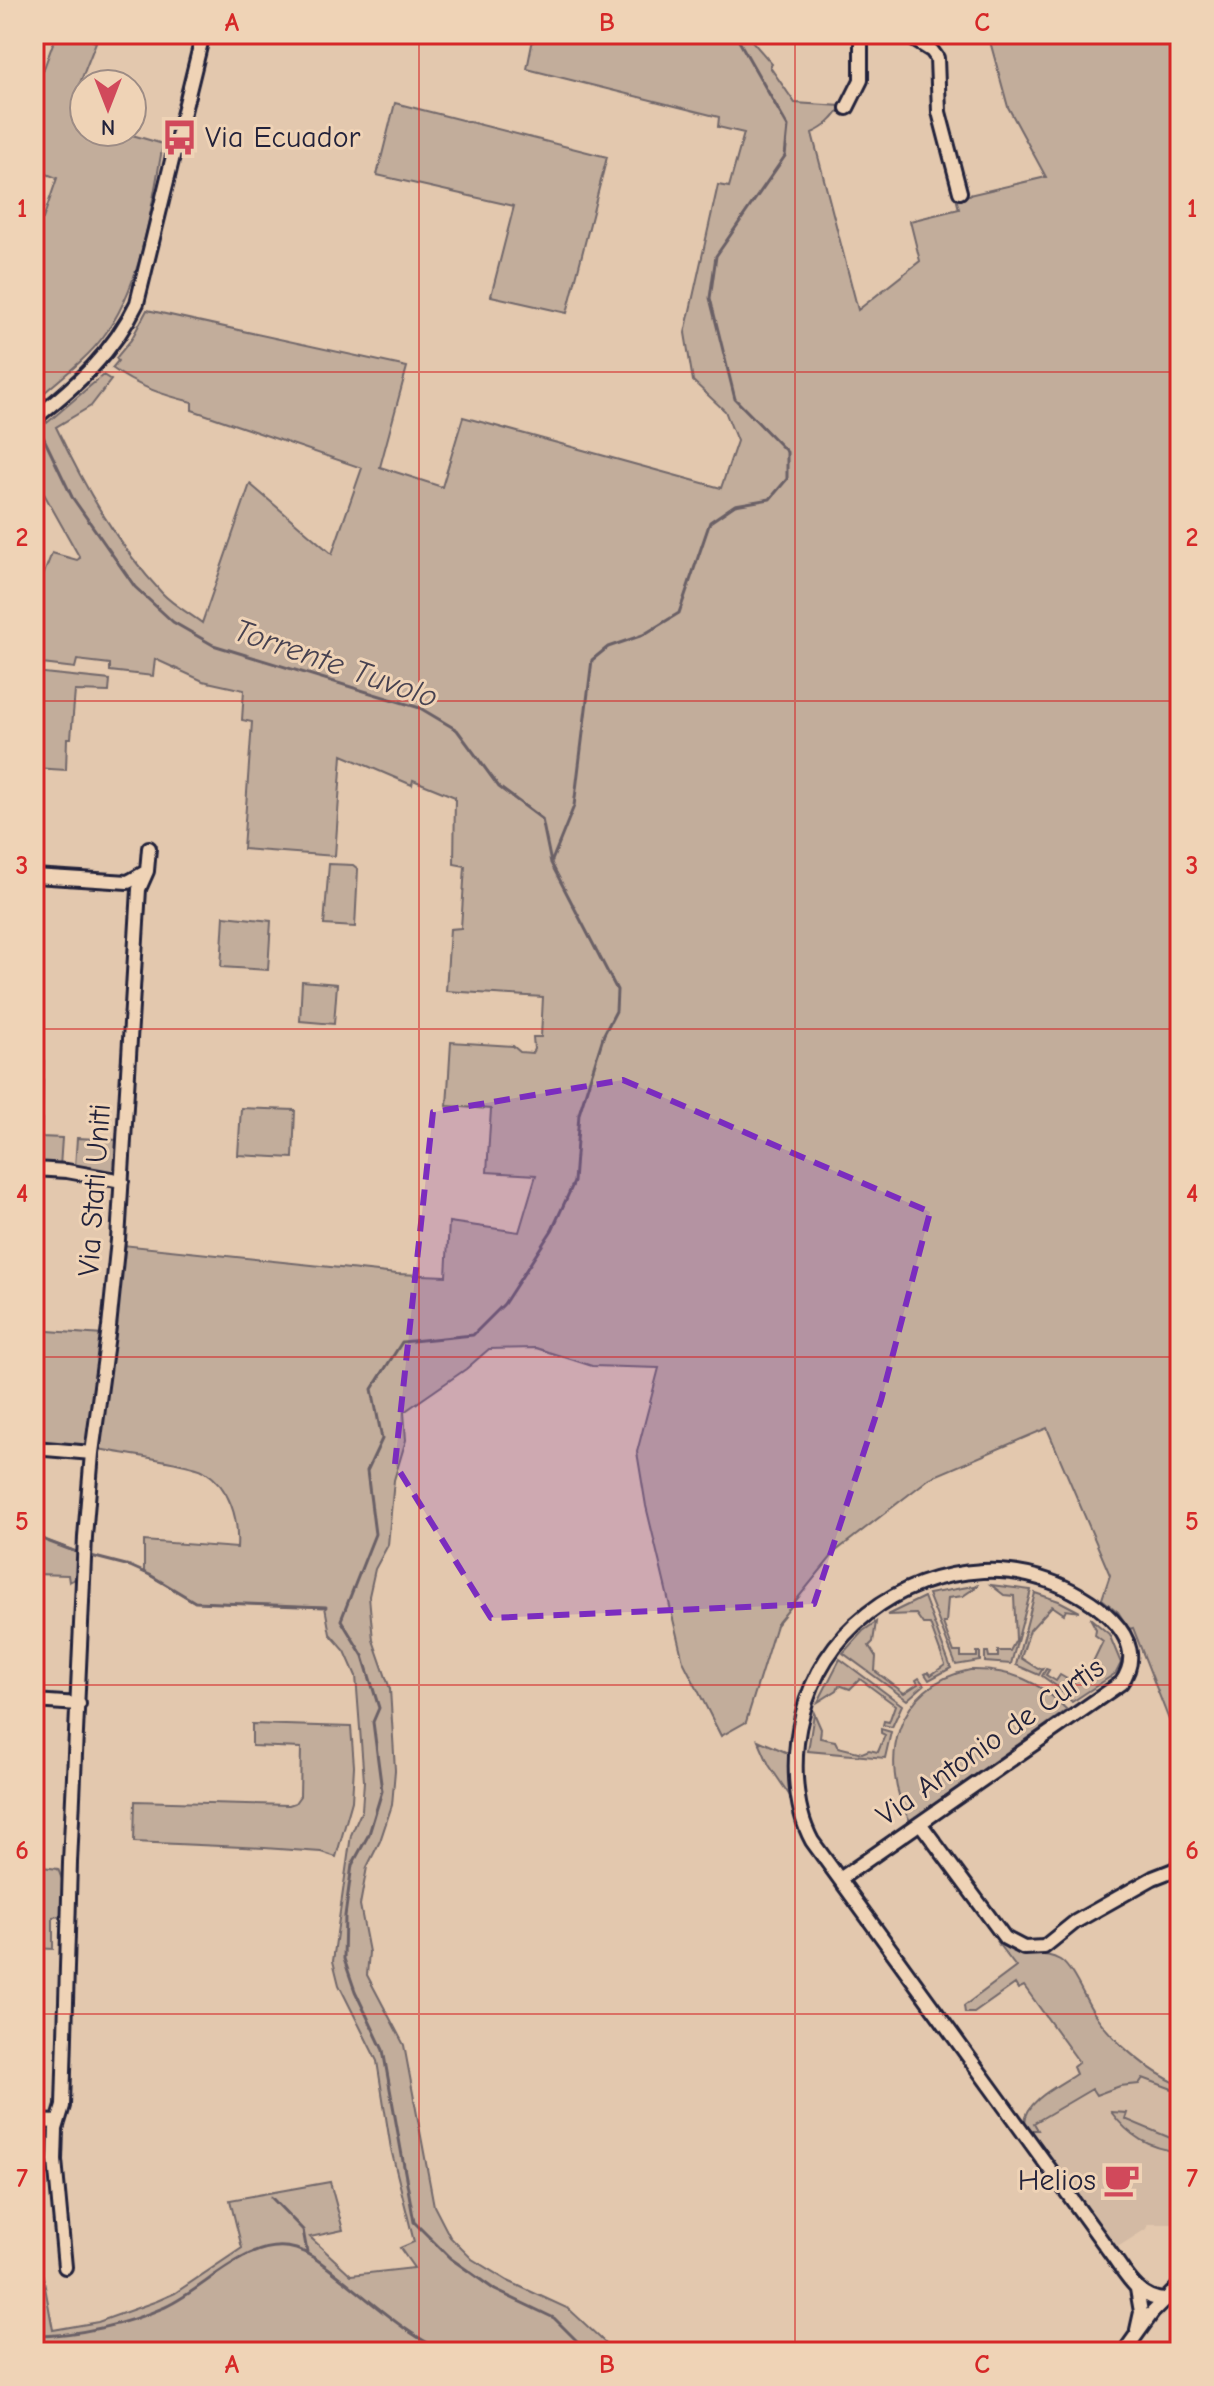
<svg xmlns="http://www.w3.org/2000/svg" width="1214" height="2386" viewBox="0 0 1214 2386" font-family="'Comic Neue',sans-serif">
<rect width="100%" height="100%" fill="#e3c8ae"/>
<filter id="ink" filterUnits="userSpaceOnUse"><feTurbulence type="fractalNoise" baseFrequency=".0125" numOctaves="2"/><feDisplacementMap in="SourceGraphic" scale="16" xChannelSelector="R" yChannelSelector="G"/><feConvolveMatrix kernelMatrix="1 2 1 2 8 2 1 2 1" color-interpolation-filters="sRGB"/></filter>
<g filter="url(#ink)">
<path fill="#d3baa4" d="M1142 2077 1180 2092V2228L1174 2224H1148L1146 2229 1116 2248 1030 2130 1037 2129 1034 2123 1092 2089 1096 2095 1120 2086 1139 2084Z"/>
<path fill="#c2ad9b" stroke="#72686b" stroke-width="2" d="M64 34H73L96 42 80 83 84 85V132H122L163 144C151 207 143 284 103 337 85 361 58 380 36 400L47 423 103 375 111 380 91 406 56 427C84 486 117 545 162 593 173 605 189 613 202 623L250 484 332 554 362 468 192 410V402C163 395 136 386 112 368L118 361 116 358 131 340 147 310 407 367 380 467 442 487 463 417 721 488 737 441 725 411 693 381 685 333 718 185 729 187 744 133 718 127 719 117 527 69 534 34H746L772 64 770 67 795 103 841 106C836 118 824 128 812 133L858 310 920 261 910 221 959 209 956 198 1046 177 1008 107 988 34H1180V1748L1133 1628 1129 1629 1118 1612 1102 1599 1110 1575 1047 1428 930 1478 836 1551 776 1625 746 1722 721 1736 683 1661 646 1506 637 1452 659 1368 592 1366 536 1348 489 1349 466 1369 404 1412 406 1440 394 1480 388 1545 375 1569 369 1596 373 1640 390 1689 395 1770 392 1805 380 1841 367 1867 360 1905 369 1952 367 1975 404 2045 434 2206 450 2237 472 2259 508 2281 569 2309 615 2352H34V2278L43 2276 53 2330 98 2322 157 2301 175 2293 242 2248 230 2200 330 2182 343 2230 310 2237 351 2275 414 2268 400 2248 414 2242 391 2149 377 2061 339 1985 333 1961 351 1835 362 1810 364 1781 356 1676 345 1651 330 1634 325 1607 195 1602 144 1572V1541L237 1548C239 1519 230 1487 204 1471 192 1463 118 1453 99 1449L123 1245 397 1274 446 1276 449 1222 519 1232 536 1175 487 1172 491 1109 447 1106 451 1042 513 1046 520 1052 532 1053 534 1049 533 1037H541L543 997 446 991 450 929 461 928 465 866 454 864 455 797 413 780 412 785 342 755 335 856 243 849 252 722 242 720 244 690 203 681 155 659 153 676 110 671V664L77 660 75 668 34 663V599L52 553 77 560 80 558 34 476V216L43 219 57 178 34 169V68L43 71 56 35 62 37Z
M395 103 607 157 567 313 491 296 514 206 377 175Z
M34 672 110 680 109 692 75 691 71 738H67L66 770 34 768Z
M329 864 353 865 358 869 355 927 324 925Z
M224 916 271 921 268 970 221 967Z
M302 981 337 984 334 1024 300 1021Z
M34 1052 44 1053 41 1137 62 1138 60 1167 34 1163Z
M241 1108 295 1110 293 1158 238 1155Z
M77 1138 119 1140 117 1175 75 1167Z
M34 1330 103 1335 90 1448 34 1444Z
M34 1536 80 1553 79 1577 69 1582 68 1575 34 1574Z
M979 1585 963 1596 948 1598 946 1623H943L954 1652H961V1657H977V1652H980V1661L956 1665 928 1594Z
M991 1585 1031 1590 1011 1664 985 1662V1652H988L989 1657H998V1651H1010L1016 1640 1014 1596 1004 1595Z
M1035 1593 1059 1601 1080 1612 1066 1610 1064 1614 1052 1606 1030 1630 1021 1658 1038 1669 1043 1668 1039 1675 1016 1665Z
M924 1597 951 1668 929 1680 925 1674 929 1672 931 1675 945 1665 930 1624H923L916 1614 887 1615Z
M1090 1618 1109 1634 1121 1663 1116 1673 1072 1702 1059 1688 1042 1676 1046 1669 1049 1670 1046 1675 1056 1681 1060 1675 1074 1683 1092 1664 1103 1641 1095 1635 1096 1629Z
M876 1622 873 1642 869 1646 876 1657 875 1671 904 1693 918 1684 916 1680 919 1678 924 1685 907 1700 843 1653 863 1631Z
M840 1659 902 1705 892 1727 883 1725 884 1721 889 1722 895 1705 860 1679 850 1689 839 1685 837 1690 818 1702Z
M970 1670C1010 1669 1040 1681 1067 1710L910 1821C876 1761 897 1684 970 1670Z
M814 1713 821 1729 820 1738 835 1741 838 1747 862 1753 869 1750 878 1752 885 1735 881 1733V1729L891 1732 885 1758 808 1751Z
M252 1724 351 1727 354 1766 352 1801 336 1857 321 1852 264 1848 134 1842 135 1801 289 1805 295 1803 300 1796 301 1748 252 1746Z
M758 1740 788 1753V1772L792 1799 769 1765Z
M34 1866 58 1869 63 1882 62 1916 53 1917V1949L34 1948Z
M996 1941C1024 1964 1040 1948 1060 1960 1073 1968 1085 2000 1094 2013 1113 2042 1148 2071 1180 2085V2092L1143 2078 1139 2084 1120 2086 1096 2095 1092 2089 1034 2123 1038 2130H1030L1025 2122C1026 2100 1060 2085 1076 2074L1073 2067 1079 2062 1024 1986 1018 1989 1015 1984 974 2013H965L964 2006 1016 1967Z
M1111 2112 1127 2113 1125 2119 1180 2142V2152C1148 2148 1130 2137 1111 2112Z"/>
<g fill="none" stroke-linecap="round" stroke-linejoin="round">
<path stroke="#6a6066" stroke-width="3" d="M36 422 72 497 135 587 173 622 213 645 420 708 457 730 499 787 542 819 551 863 617 990 616 1011 604 1034 579 1114 574 1182 552 1230 504 1304 473 1335 402 1342 372 1389 382 1439 367 1471 375 1534 341 1620 363 1656 379 1708 373 1722 382 1791 369 1834 352 1865 345 1916 344 1959 355 1991 383 2050 414 2222 450 2258 495 2290 554 2318 588 2352
M551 863 574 806 592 660 608 647 643 635 679 613 710 522 735 505 770 499 787 479V452L735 399 710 298 716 256 785 156 788 127 735 34
M34 1536 79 1553
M87 1555 130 1566 150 1575 195 1602 326 1607
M271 2197 303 2230 307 2252
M34 2336C77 2336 126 2324 165 2307 206 2289 249 2235 296 2249 312 2254 324 2265 337 2275 367 2298 413 2341 448 2352"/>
<defs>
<path id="minor" d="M905 34 932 51 937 58 939 112 960 192
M847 108 861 80V34
M34 419C77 385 113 353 137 303L203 34
M34 876 128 882 144 873
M34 1169 67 1171 122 1181
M34 1448 92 1453
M34 1701 79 1704
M920 1823 1005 1938 1024 1948 1044 1947 1075 1922 1153 1878 1176 1869
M1180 1861 1176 1869 1180 1878
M840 1879 1121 1683C1155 1637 1087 1594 1049 1581 1029 1574 1004 1570 983 1571 896 1576 823 1631 802 1716 792 1754 793 1806 812 1841L1110 2252C1125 2272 1138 2300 1165 2300
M34 2121 58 2122
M65 2267 55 2160 56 2129 63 2106 70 1863 85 1537 92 1453 109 1327 118 1240 139 889 147 871 149 848
M1137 2330 1141 2312 1137 2289
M1124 2352 1152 2313 1180 2285"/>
</defs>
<use href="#minor" stroke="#22223b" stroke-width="18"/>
<use href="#minor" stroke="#efd3b6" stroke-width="12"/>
</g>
</g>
<path fill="#7b2cbf" fill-opacity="0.2" stroke="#7b2cbf" stroke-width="6" stroke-dasharray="16 10" stroke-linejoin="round" d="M623 1080 930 1212 881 1400 814 1604 491 1618 395 1464 433 1112Z"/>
<path fill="none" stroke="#d62828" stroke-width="2" stroke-opacity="0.55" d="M419 34V2352M795 34V2352M34 372H1180M34 701H1180M34 1029H1180M34 1357H1180M34 1685H1180M34 2014H1180"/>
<defs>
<symbol id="bus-bare" viewBox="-9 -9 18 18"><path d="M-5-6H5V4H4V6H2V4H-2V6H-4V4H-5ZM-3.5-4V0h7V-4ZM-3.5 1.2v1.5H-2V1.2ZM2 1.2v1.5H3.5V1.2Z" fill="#d1495b" stroke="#efd3b6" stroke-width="2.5" paint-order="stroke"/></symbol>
<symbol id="cafe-bare" viewBox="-9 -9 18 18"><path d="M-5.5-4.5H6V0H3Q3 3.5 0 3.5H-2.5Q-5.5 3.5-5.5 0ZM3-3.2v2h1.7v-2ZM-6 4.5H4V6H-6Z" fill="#d1495b" stroke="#efd3b6" stroke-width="2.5" paint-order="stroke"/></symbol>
</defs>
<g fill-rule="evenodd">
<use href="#bus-bare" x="154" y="112" width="51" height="51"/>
<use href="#cafe-bare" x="1096" y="2154" width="51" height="51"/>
</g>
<g text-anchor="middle" stroke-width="6" stroke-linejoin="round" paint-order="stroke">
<g font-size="30" fill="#22223b" stroke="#efd3b6" text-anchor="start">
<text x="205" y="147">Via Ecuador</text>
<text x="1096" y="2190" text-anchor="end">Helios</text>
</g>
<g font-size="30" fill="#22223b" stroke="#efd3b6">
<text transform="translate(94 1190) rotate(-86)" y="10">Via Stati Uniti</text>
<text transform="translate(990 1741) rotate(-35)" y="10">Via Antonio de Curtis</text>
</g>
<g font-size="32" font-style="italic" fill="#464150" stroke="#efd3b6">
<text transform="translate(336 663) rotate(19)" y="11">Torrente Tuvolo</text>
</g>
</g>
<rect width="1214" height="2386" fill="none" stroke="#efd3b6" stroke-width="88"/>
<g transform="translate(108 108) rotate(180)"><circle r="38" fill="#efd3b6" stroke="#9d8c85" stroke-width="2"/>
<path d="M0-6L14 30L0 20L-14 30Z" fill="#d1495b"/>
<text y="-12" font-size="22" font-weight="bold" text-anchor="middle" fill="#22223b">N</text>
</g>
<rect x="44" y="44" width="1126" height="2298" fill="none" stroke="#d62828" stroke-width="3"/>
<g font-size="26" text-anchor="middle" font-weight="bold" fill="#d62828">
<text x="232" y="31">A</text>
<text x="607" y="31">B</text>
<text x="982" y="31">C</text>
<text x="22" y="217">1</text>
<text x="1192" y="217">1</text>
<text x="22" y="546">2</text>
<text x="1192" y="546">2</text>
<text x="22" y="874">3</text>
<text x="1192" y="874">3</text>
<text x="22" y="1202">4</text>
<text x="1192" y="1202">4</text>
<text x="22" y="1530">5</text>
<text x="1192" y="1530">5</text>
<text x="22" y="1859">6</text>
<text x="1192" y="1859">6</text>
<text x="22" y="2187">7</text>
<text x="1192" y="2187">7</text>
<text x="232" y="2373">A</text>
<text x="607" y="2373">B</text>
<text x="982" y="2373">C</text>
</g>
</svg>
